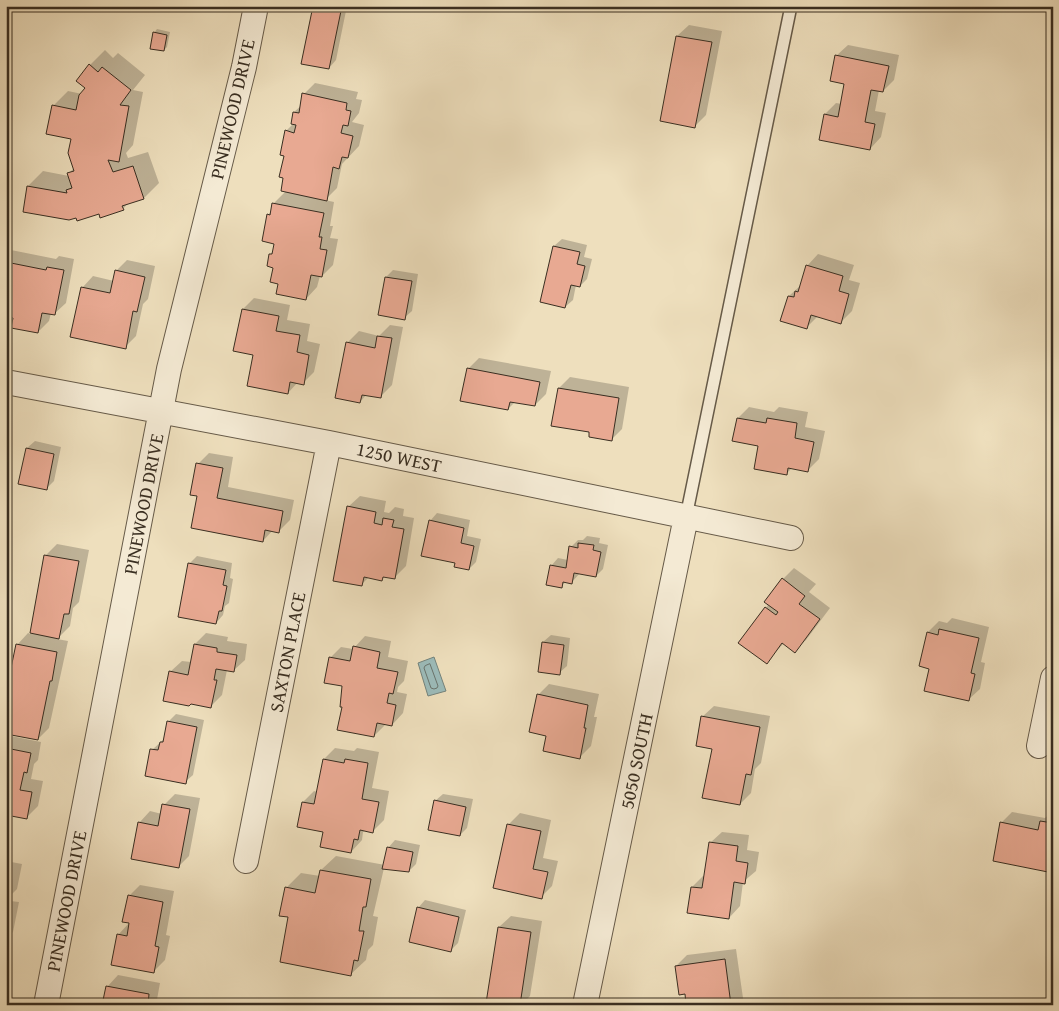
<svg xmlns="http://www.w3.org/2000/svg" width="1059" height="1011" viewBox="0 0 1059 1011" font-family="'Gentium Book Plus',serif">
<rect width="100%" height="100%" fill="#eedfbd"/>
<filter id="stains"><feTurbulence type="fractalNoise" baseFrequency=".004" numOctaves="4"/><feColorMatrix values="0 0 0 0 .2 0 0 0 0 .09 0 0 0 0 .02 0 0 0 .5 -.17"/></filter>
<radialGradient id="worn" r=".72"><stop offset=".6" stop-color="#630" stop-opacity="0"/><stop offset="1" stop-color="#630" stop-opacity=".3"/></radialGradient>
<path fill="#9cbbb9" stroke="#74837c" d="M434 657 446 691 428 696 418 663Z"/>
<path fill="#0003" d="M314 6H347L336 60 329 68Z
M689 25 722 31 706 115 695 126 677 36Z
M157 29 170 32 167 47 164 50 154 33Z
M848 45 899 55 894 80 883 91 879 90 875 111 886 113 881 137 870 149 825 114 836 103 842 104 846 83 836 56Z
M105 50 113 58 118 53 145 75 133 90 143 92 133 145 126 153 128 158 148 152 159 183 144 198 129 202 123 209 77 216 28 186 43 171 69 176 68 174 74 168 72 138 53 106 68 91 82 94 86 88 90 65Z
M315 83 358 92 356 99 362 100 359 113 352 122 364 125 359 146 342 164 337 188 325 200 334 202 330 226H333L330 238 338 239 333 265 322 276H320L317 287 306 299 280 283 270 255 273 251 275 243 268 215 272 211 274 203 286 191V131L294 123H292L294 112 302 105 304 94Z
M562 239 587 245 584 257 592 259 587 279 580 286 576 285 573 300 565 307 554 246Z
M6 249 56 259 59 256 74 259 66 303 54 314 51 313 49 321 38 332 14 317 6 315Z
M818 254 854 265 849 280 860 283 852 311 841 322 818 316 807 327 789 296 801 285 807 266Z
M127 260 155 266 148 299 143 304 136 336 125 347 82 288 93 276 114 281 116 271Z
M393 270 418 274 412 311 404 318 386 277Z
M254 298 290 305 287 320 310 324 307 341 320 344 314 372 303 383 298 382 288 393 243 309Z
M390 325 403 327 392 385 380 397 367 394 360 402 347 343 359 331 379 336Z
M479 358 551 371 546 394 535 405 516 401 508 409 468 369Z
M570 377 629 387 622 429 611 440 591 431 559 388Z
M749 407 774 412 779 407 808 412 805 427 825 431 819 459 808 470 793 467 786 474 760 445 734 440 738 418Z
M35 441 61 447 54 481 46 489 27 448Z
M209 453 233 457 228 487 294 500 290 520 279 531 273 530 263 541 198 495V464Z
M360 496 386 501 384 512 389 513 395 507 404 509 403 516 414 518 406 566 394 578 385 576 382 579 369 577 361 585 348 507Z
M437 513 470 520 467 536 481 539 476 562 469 569 457 562 430 521Z
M587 536 600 538 599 543 608 545 603 569 596 576 580 573 572 582 567 581 561 586 551 566 558 558 568 560 571 547 578 540H583Z
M57 544 89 550 79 602 73 608 70 626 57 639 68 641 49 728 38 739 17 645 28 633 31 634 46 555Z
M197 556 232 563 230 578 233 579 229 603 225 606 223 615 216 623 189 564Z
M794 568 816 584 809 592 830 608 806 640 794 651 784 643 766 662V608L783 579Z
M952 618 989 627 981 662 985 663 980 689 968 700 928 632 939 621 947 623Z
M206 633 228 637 227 641 247 644 245 660 233 671 227 670 222 695 211 706 170 672 182 661 191 662 195 644Z
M551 635 570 638 567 666 559 673 543 642Z
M365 636 391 641 388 657 408 661 404 681 398 687 397 692 407 694 403 713 392 725H385L374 736 343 706V685L330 658 341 647 353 649Z
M549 684 599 694 594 717H597L591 746 580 757 548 735 538 695Z
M714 706 770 716 761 763 755 769 751 793 740 804 713 748 702 717Z
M176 714 204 720 193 775 185 782 152 750 165 738 168 722Z
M6 735 41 742 38 760 34 764 31 779 43 781 38 806 26 818 6 814Z
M335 748 354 751 357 748 379 752 372 788 389 791 384 820 373 831 366 830 363 832 362 840 351 852 324 831 299 826 303 802 314 791 318 792 324 759Z
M175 794 200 798 189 856 178 867 139 823 150 811 162 814 164 805Z
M443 794 473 799 467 828 460 835 435 801Z
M1053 811V871L1001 823 1012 812 1045 818Z
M520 813 551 820 543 858 558 861 552 886 541 897 509 824Z
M722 832 749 835 747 850 759 852 756 871 743 882 740 906 729 918 692 887 703 876H705L710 843Z
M395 840 420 845 416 864 409 871 384 868 373 916 378 917 373 945 368 950 366 960 351 974 289 916 286 888 301 873 320 876 321 870 336 856 385 865 388 848Z
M6 861 22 864 17 889 11 895 10 901 19 902 13 932 6 939Z
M140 885 174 891 166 935 170 936 165 960 154 971 118 935 130 922 129 896Z
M425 900 466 910 458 943 451 950 418 908Z
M511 916 542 921 530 996 521 1005H506L487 1002 499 927Z
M736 949 744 1005H687L686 992 676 966 687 955Z
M118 975 160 983 156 1005H103L107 987Z"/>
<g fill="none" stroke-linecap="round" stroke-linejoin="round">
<path stroke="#6a746d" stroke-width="1" d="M430 664 438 686 437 688 434 689 431 688 424 668 425 666Z"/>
</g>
<path fill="#e8a992" stroke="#392e21" d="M313 6H342L329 69 301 64Z
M153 32 167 35 164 51 150 49Z
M676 36 712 42 695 128 660 121Z
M835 55 889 66 883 92 871 90 865 122 875 124 870 150 819 140 824 114 838 117 844 84 830 81Z
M89 64 98 72 102 67 131 90 120 105 129 106 119 162 108 160 113 172 133 166 144 199 122 206 124 210 100 218 99 214 77 221 76 218 69 220 23 212 27 186 67 193 66 190 72 188 67 173 74 171 68 153 71 139 46 134 52 105 76 110 79 95 85 88 76 81Z
M302 93 347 103 346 110 351 111 348 126 343 125 341 133 353 136 348 158 342 157 339 169 333 167 327 201 281 191 283 178 279 177 284 156 280 155 285 130 294 133 296 125 291 124 293 112 299 113Z
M272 203 324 213 319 237H322L320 249 327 250 322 277 311 275 306 300 276 294 278 284 270 282 273 268 267 266 269 254H272L274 244 262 241 267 214 270 215Z
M553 246 580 252 577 264 585 266 580 287 571 285 565 308 540 302Z
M6 262 46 270 47 267 64 270 55 315 42 313 38 333 11 328 13 318 6 317Z
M806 265 843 276 839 291 849 294 841 324 811 315 807 329 780 321 788 296 794 297 795 291 798 292Z
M115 270 145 277 137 312 133 311 126 349 70 337 81 287 110 293Z
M385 277 412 281 405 320 378 315Z
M242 309 279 316 276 331 300 335 297 352 309 355 304 385 290 382 288 394 247 386 253 355 233 351Z
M377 336 392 338 381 398 362 395 360 403 335 398 346 342 375 348Z
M467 368 540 382 535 406 510 402 508 410 460 401Z
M558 388 619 398 612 441 589 437V432L551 426Z
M737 418 766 423 767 418 797 423 795 438 814 442 808 472 788 468 787 475 754 469 758 446 732 441Z
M26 448 54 454 47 490 18 484Z
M196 463 223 468 217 498 283 511 279 533 265 530 263 542 191 528 197 496 190 495Z
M347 506 376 512 374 523 382 525 383 518 394 520 392 527 404 529 395 579 383 577 382 581 364 577 362 586 333 581Z
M429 520 464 528 461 543 474 546 469 570 454 567 455 563 421 556Z
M578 543 594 545 593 550 601 552 596 577 574 573 572 584 563 582 562 588 546 585 550 565 566 568 569 546 578 548Z
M44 555 79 561 69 614H64L59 639 30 633Z
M188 563 226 570 223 585 227 586 222 611H219L216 624 178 617Z
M782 578 805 596 799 604 820 619 795 653 782 643 767 664 738 643 765 607 776 615 778 612 764 602Z
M939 629 979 638 971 673 975 674 969 701 924 691 929 669 919 666 927 632 938 635Z
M542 642 564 645 560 675 538 672Z
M16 644 57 652 52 681H50L38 740 6 734V692Z
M194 644 217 648V652L237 655 234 672 216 669 214 680H217L211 708 191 704 189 706 163 701 169 671 188 675Z
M353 646 380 652 377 668 398 672 393 694 389 693 387 703 396 705 392 726 377 723 374 737 337 730 342 707H340L342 686 324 683 329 657 350 661Z
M537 694 588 705 584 728H586L580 759 543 751 546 736 529 732Z
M701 716 760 727 751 775 746 774 740 805 702 798 712 749 696 746Z
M167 721 197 727 186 784 145 776 150 749 158 750 160 742H163Z
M6 748 31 753 27 773 24 772 20 790 32 792 27 819 6 815Z
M323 759 344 763 345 759 368 763 362 799 379 802 373 833 360 830 358 840 354 839 351 853 320 847 323 832 297 827 302 802 314 804Z
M434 800 466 807 460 836 428 830Z
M162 804 190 809 179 868 131 859 138 822 158 826Z
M1040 821 1053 823V873L993 861 1000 822 1038 830Z
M507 824 541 831 533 869 548 872 542 899 493 888Z
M709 842 738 846 736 861 748 863 745 884 734 882 729 919 687 913 691 887 702 888Z
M387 847 413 852 409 872 382 869Z
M320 870 371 879 366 907H363L359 931H364L358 961 354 960 351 976 280 962 288 917 279 916 285 887 315 893Z
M6 874 11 875 6 902Z
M128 895 163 902 155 946 159 947 154 973 111 965 117 934 127 936 129 923 122 922Z
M417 907 459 917 451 952 409 942Z
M498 927 531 932 520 1005 486 1003Z
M725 959 731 1005H686L685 994 679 995 675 966Z
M106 986 149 994 148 1005H102Z"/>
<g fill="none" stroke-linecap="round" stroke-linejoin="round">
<defs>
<path id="service" d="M686 517 791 6"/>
<path id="minor" d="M6 382 329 443 791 538
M1039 746 1053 678
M246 861 329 443
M46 1005 169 369 244 67 256 6
M585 1005 686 517"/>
</defs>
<use href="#service" stroke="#665a48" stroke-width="14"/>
<use href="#minor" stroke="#665a48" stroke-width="26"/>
<use href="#service" stroke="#f4ead4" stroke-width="11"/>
<use href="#minor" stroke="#f4ead4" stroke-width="24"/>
</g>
<g text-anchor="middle" stroke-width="4.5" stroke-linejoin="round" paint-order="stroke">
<g font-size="19" fill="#392e21" stroke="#f4ead4">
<text transform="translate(232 109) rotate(-77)" y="7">PINEWOOD DRIVE</text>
<text transform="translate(399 457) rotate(12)" y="7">1250 WEST</text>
<text transform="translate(143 504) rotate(-79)" y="7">PINEWOOD DRIVE</text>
<text transform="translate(287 652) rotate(-79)" y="7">SAXTON PLACE</text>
<text transform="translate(636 761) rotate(-78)" y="7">5050 SOUTH</text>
<text transform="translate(66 901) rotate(-79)" y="7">PINEWOOD DRIVE</text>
</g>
</g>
<rect width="1059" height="1011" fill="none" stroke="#eedfbd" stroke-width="25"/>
<rect x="8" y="8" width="1044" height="996" fill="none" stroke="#392e21" stroke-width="2.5"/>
<rect x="12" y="12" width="1034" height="986" fill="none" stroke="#392e21"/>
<rect width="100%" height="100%" filter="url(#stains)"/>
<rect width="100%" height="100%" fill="url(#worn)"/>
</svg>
